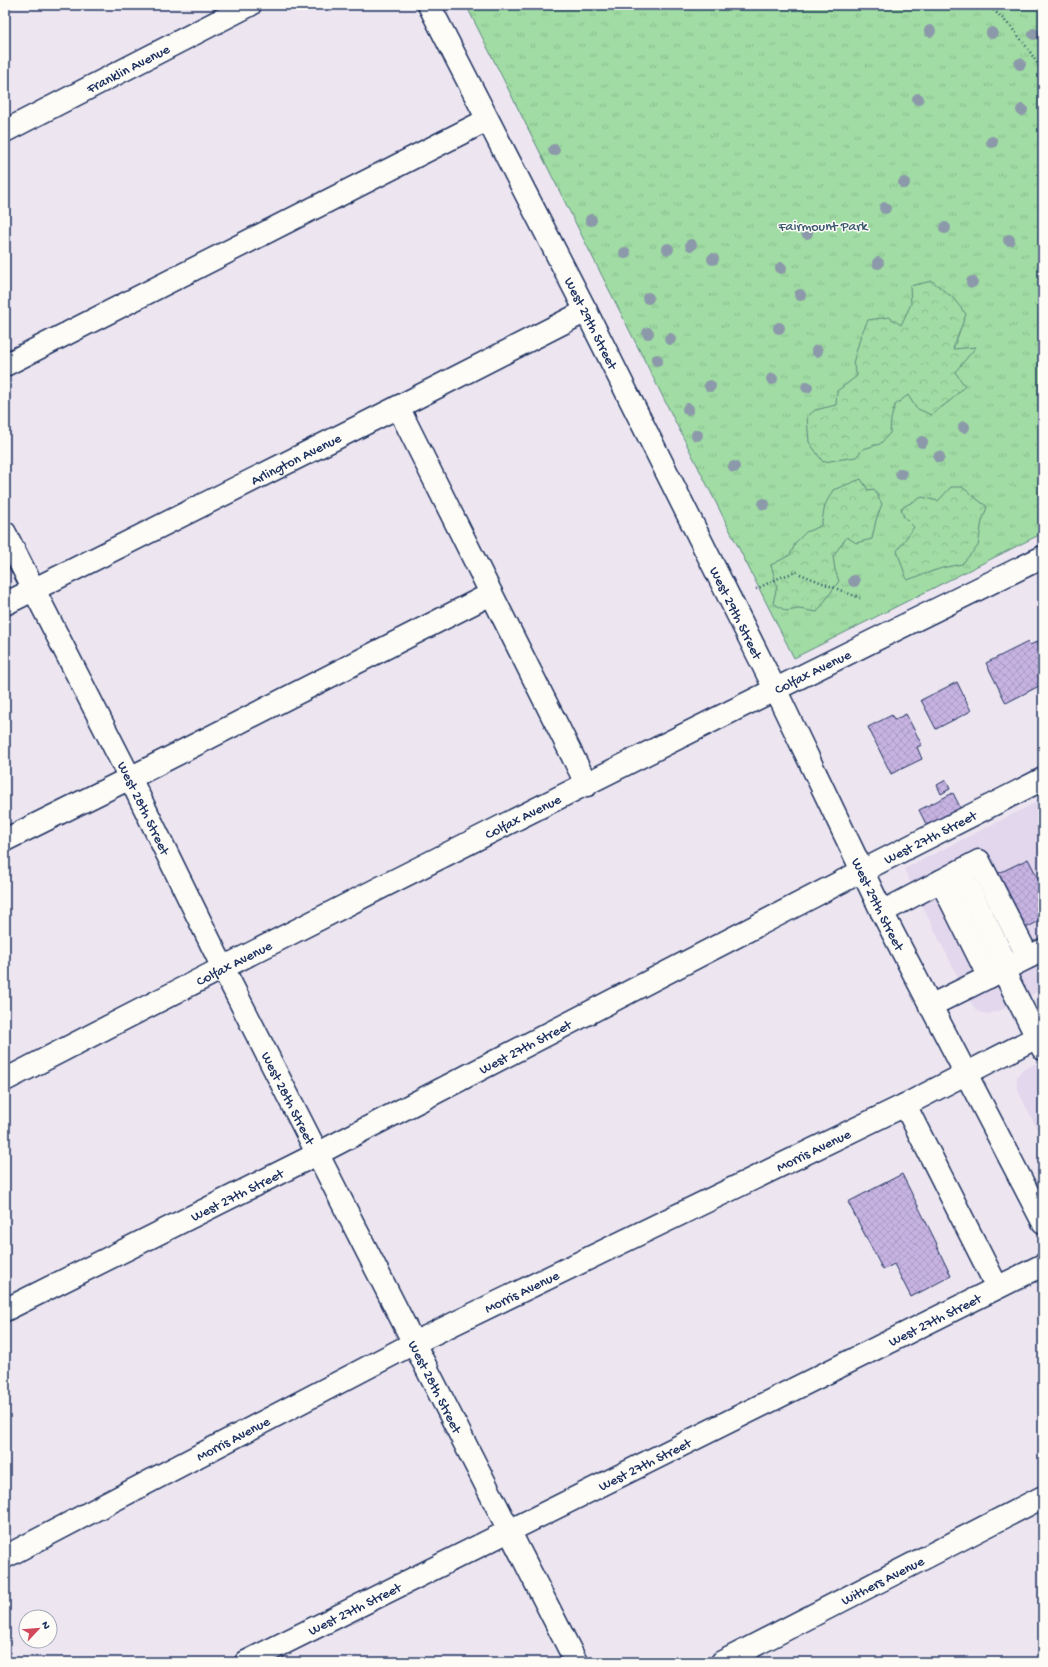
<svg xmlns="http://www.w3.org/2000/svg" width="1048" height="1667" viewBox="0 0 1048 1667" font-family="'Gochi Hand',sans-serif">
<defs>
<pattern id="grass-tufts" width="24" height="20" patternUnits="userSpaceOnUse"><rect width="24" height="20" fill="#a0dca3"/><path d="M3 7l-1-3M5 7V3M7 7l1-3M15 17l-1-3M17 17v-4M19 17l1-3" fill="none" stroke="#89bd8f"/></pattern>
<pattern id="forest-crowns" width="20" height="18" patternUnits="userSpaceOnUse"><rect width="20" height="18" fill="#a0dca3"/><path d="M2 6a3 3 0 1 1 6 0M12 15a3 3 0 1 1 6 0" fill="none" stroke="#89bd8f"/></pattern>
<pattern id="building-cross-hatch" width="8" height="8" patternUnits="userSpaceOnUse"><rect width="8" height="8" fill="#c7b3e2"/><path d="M0 0l8 8M0 8l8-8" fill="none" stroke="#aa9ac4"/></pattern>
</defs>
<rect width="100%" height="100%" fill="#ede6f1"/>
<filter id="ink" filterUnits="userSpaceOnUse"><feTurbulence type="fractalNoise" baseFrequency=".025" numOctaves="2"/><feDisplacementMap in="SourceGraphic" scale="8" xChannelSelector="R" yChannelSelector="G"/><feConvolveMatrix kernelMatrix="1 2 1 2 8 2 1 2 1" color-interpolation-filters="sRGB"/></filter>
<g filter="url(#ink)">
<path fill="#e2d7ec" d="M1043 799V989L1001 1010 988 1014 982 1013 976 1010 969 999 904 869Z
M1043 1060V1141L1020 1095 1017 1086V1077L1021 1071Z"/>
<path fill="url(#grass-tufts)" stroke="#5e8680" d="M466 5H1043V533L794 658Z"/>
<path fill="url(#forest-crowns)" stroke="#5e8680" d="M932 281 953 298 966 314 953 349 976 347 955 372 965 386 951 400 931 415 916 408 908 395 895 405 891 419 890 433 880 444 863 449 856 457 823 462 809 442 807 417 815 410 836 405 837 391 857 376 853 363 861 335 868 320 889 317 901 325 911 304 910 286Z
M861 479 868 490 874 489 882 504 876 520 872 539 856 543 847 537 833 556 835 570 839 581 817 612 799 609 786 611 773 603 777 586 771 565 790 555 796 542 806 532 821 526 825 505 833 490Z
M951 487H962L987 507 982 521 978 546 962 564 942 568 907 580 897 551 914 527 904 517 901 508 922 497 938 501Z"/>
<path fill="url(#building-cross-hatch)" stroke="#1b2f5e" d="M1043 639V684L1006 703 986 663 1028 642 1030 645Z
M957 682 971 711 936 729 921 700Z
M906 714 922 745 917 747 922 759 891 774 868 727 892 715 894 720Z
M946 780 950 789 941 794 937 785Z
M953 793 965 817 931 834 919 810Z
M1028 859 1043 888V919L1026 928 1015 906H1011L995 875Z
M902 1174 937 1244 936 1245 951 1276 911 1297 894 1264 883 1270 848 1202Z"/>
<g fill="none" stroke-linecap="round" stroke-linejoin="round">
<defs>
<g id="minor">
<path id="s1" d="M429 5 586 311 775 689 882 912 1043 1222"/>
<path id="s2" d="M5 131 250 5"/>
<path d="M5 365 487 120"/>
<path d="M398 407 587 785"/>
<path id="s3" d="M5 533 130 778 223 968 576 1662"/>
<path id="s4" d="M5 604 398 407 586 311"/>
<path d="M5 840 130 778 491 594"/>
<path d="M960 871 1008 967"/>
<path d="M941 881 989 977"/>
<path d="M882 912 979 861 1028 957"/>
<path d="M1003 970 1043 1049"/>
<path d="M930 1006 1043 950"/>
<path id="s5" d="M5 1080C349 902 695 728 1043 557"/>
<path d="M905 1105 997 1287"/>
<path id="s6" d="M5 1310 317 1154 862 871 1043 779"/>
<path id="s7" d="M5 1557 414 1343 905 1105 1043 1034"/>
<path id="s8" d="M246 1662 1043 1265"/>
<path id="s9" d="M722 1662 1043 1497"/>
</g>
</defs>
<use href="#minor" stroke="#1b2f5e" stroke-width="25"/>
<path stroke="#1b2f5e" stroke-width="2.5" stroke-dasharray="1 3" stroke-linecap="butt" d="M987 5C1010 22 1030 49 1043 74
M756 589 779 578 795 572 860 598"/>
<use href="#minor" stroke="#fdfcf7" stroke-width="22"/>
</g>
<g fill="#8c99aa">
<circle cx="930" cy="31" r="6"/>
<circle cx="992" cy="33" r="6"/>
<circle cx="1034" cy="34" r="6"/>
<circle cx="1020" cy="64" r="6"/>
<circle cx="918" cy="99" r="6"/>
<circle cx="1022" cy="110" r="6"/>
<circle cx="992" cy="142" r="6"/>
<circle cx="554" cy="150" r="6"/>
<circle cx="904" cy="183" r="6"/>
<circle cx="885" cy="208" r="6"/>
<circle cx="591" cy="220" r="6"/>
<circle cx="945" cy="228" r="6"/>
<circle cx="807" cy="233" r="6"/>
<circle cx="1009" cy="240" r="6"/>
<circle cx="691" cy="245" r="6"/>
<circle cx="668" cy="249" r="6"/>
<circle cx="625" cy="253" r="6"/>
<circle cx="713" cy="259" r="6"/>
<circle cx="878" cy="263" r="6"/>
<circle cx="781" cy="268" r="6"/>
<circle cx="972" cy="282" r="6"/>
<circle cx="800" cy="295" r="6"/>
<circle cx="648" cy="298" r="6"/>
<circle cx="779" cy="328" r="6"/>
<circle cx="648" cy="333" r="6"/>
<circle cx="670" cy="339" r="6"/>
<circle cx="817" cy="351" r="6"/>
<circle cx="657" cy="360" r="6"/>
<circle cx="772" cy="379" r="6"/>
<circle cx="710" cy="386" r="6"/>
<circle cx="807" cy="387" r="6"/>
<circle cx="688" cy="409" r="6"/>
<circle cx="964" cy="427" r="6"/>
<circle cx="697" cy="435" r="6"/>
<circle cx="922" cy="442" r="6"/>
<circle cx="939" cy="457" r="6"/>
<circle cx="734" cy="467" r="6"/>
<circle cx="901" cy="474" r="6"/>
<circle cx="764" cy="504" r="6"/>
<circle cx="854" cy="581" r="6"/>
</g>
</g>
<g text-anchor="middle" stroke-width="3" stroke-linejoin="round" paint-order="stroke">
<g font-size="14" fill="#1b2f5e" stroke="#fdfcf7">
<text dy="5" stroke="none"><textPath href="#s2" startOffset="138">Franklin Avenue</textPath></text>
<text dy="5" stroke="none"><textPath href="#s1" startOffset="357">West 29th Street</textPath></text>
<text dy="5" stroke="none"><textPath href="#s4" startOffset="325">Arlington Avenue</textPath></text>
<text dy="5" stroke="none"><textPath href="#s1" startOffset="681">West 29th Street</textPath></text>
<text dy="5" stroke="none"><textPath href="#s5" startOffset="905">Colfax Avenue</textPath></text>
<text dy="5" stroke="none"><textPath href="#s3" startOffset="308">West 28th Street</textPath></text>
<text dy="5" stroke="none"><textPath href="#s5" startOffset="581">Colfax Avenue</textPath></text>
<text dy="5" stroke="none"><textPath href="#s6" startOffset="1039">West 27th Street</textPath></text>
<text dy="5" stroke="none"><textPath href="#s1" startOffset="1005">West 29th Street</textPath></text>
<text dy="5" stroke="none"><textPath href="#s5" startOffset="257">Colfax Avenue</textPath></text>
<text dy="5" stroke="none"><textPath href="#s6" startOffset="583">West 27th Street</textPath></text>
<text dy="5" stroke="none"><textPath href="#s3" startOffset="632">West 28th Street</textPath></text>
<text dy="5" stroke="none"><textPath href="#s7" startOffset="905">Morris Avenue</textPath></text>
<text dy="5" stroke="none"><textPath href="#s6" startOffset="259">West 27th Street</textPath></text>
<text dy="5" stroke="none"><textPath href="#s7" startOffset="581">Morris Avenue</textPath></text>
<text dy="5" stroke="none"><textPath href="#s8" startOffset="769">West 27th Street</textPath></text>
<text dy="5" stroke="none"><textPath href="#s3" startOffset="956">West 28th Street</textPath></text>
<text dy="5" stroke="none"><textPath href="#s7" startOffset="257">Morris Avenue</textPath></text>
<text dy="5" stroke="none"><textPath href="#s8" startOffset="445">West 27th Street</textPath></text>
<text dy="5" stroke="none"><textPath href="#s9" startOffset="180">Withers Avenue</textPath></text>
<text dy="5" stroke="none"><textPath href="#s8" startOffset="121">West 27th Street</textPath></text>
</g>
<g font-size="14" fill="#3c5a6f" stroke="#fdfcf7">
<text x="823" y="230">Fairmount Park</text>
</g>
</g>
<rect width="1048" height="1667" fill="none" stroke="#fdfcf7" stroke-width="20"/>
<rect x="10" y="10" width="1028" height="1647" fill="none" stroke="#1b2f5e" stroke-width="1.5" filter="url(#ink)"/>
<g transform="translate(38 1629) rotate(64)"><circle r="19" fill="#fdfcf7" stroke="#a3aaba"/>
<path d="M0-3L7 15L0 10L-7 15Z" fill="#d1495b"/>
<text y="-6" font-size="11" font-weight="bold" text-anchor="middle" fill="#1b2f5e">N</text>
</g>
</svg>
